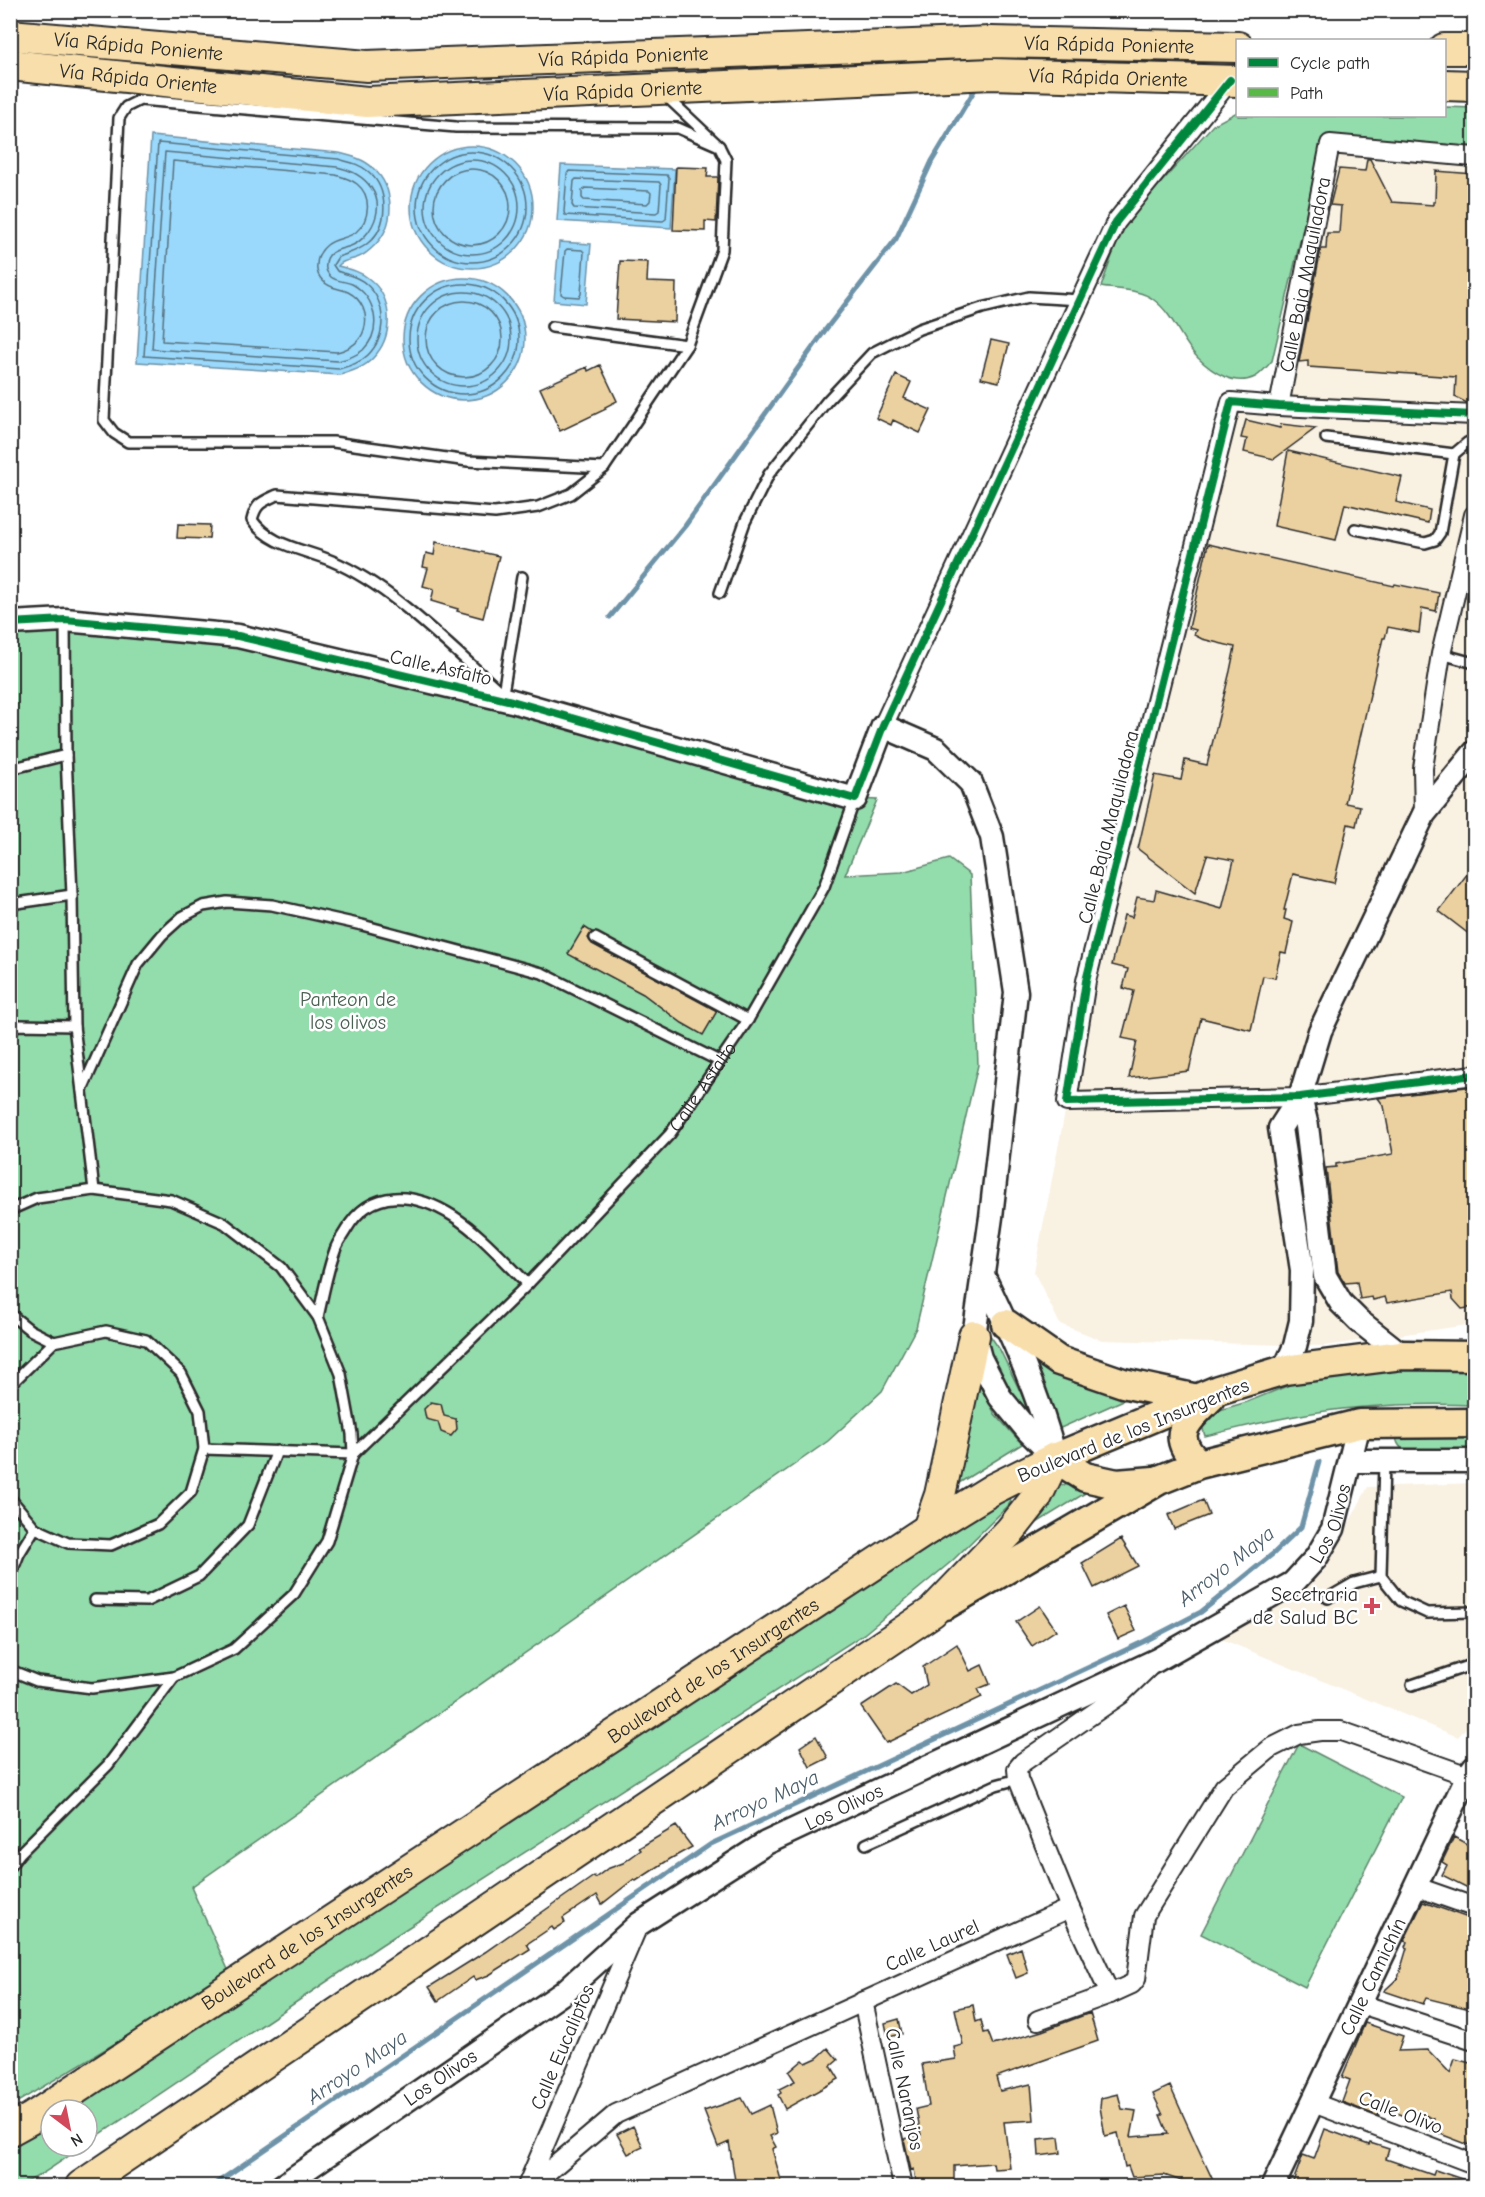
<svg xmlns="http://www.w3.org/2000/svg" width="1485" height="2197" viewBox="0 0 1485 2197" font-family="'Comic Neue',sans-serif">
<rect width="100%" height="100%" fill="#fff"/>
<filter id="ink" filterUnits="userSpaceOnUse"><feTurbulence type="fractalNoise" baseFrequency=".0167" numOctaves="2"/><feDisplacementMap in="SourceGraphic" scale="12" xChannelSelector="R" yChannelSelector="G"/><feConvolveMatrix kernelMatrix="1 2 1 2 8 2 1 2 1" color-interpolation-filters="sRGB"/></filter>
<g filter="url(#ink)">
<path fill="#f9f1e2" d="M1330 144 1474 157V1324L1324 1346 1102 1340 1060 1324 1034 1272 1067 1102 1086 981 1231 402 1278 406Z
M1474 1483V1718L1458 1737 1219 1638 1322 1574 1368 1487Z"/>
<path fill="#93dcac" stroke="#5f846c" stroke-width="1.5" d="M1445 107 1474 108V149L1324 138 1272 361C1267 366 1261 374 1255 377 1235 387 1212 372 1198 358 1181 341 1174 315 1154 300 1141 289 1117 290 1101 287L1123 225 1213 125 1237 112 1238 116H1444Z
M11 623 238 636 855 799 877 800 845 875 902 872 949 859 970 875 978 1065 916 1328 882 1391 828 1441 191 1887 230 1974 11 2106Z
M983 1325 1000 1350 1035 1422 994 1378Z
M1024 1353 1137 1394 1054 1431Z
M1474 1364V1405C1415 1403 1354 1405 1295 1416 1265 1421 1235 1429 1205 1436L1199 1416 1247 1402 1307 1378 1342 1371Z
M976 1378 995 1414 1022 1444 946 1491Z
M1474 1433V1453L1407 1452C1399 1447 1396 1443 1396 1434Z
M1053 1484 1095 1487 1009 1540Z
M1009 1495 1011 1501 1008 1506 952 1561 864 1634 381 1945 87 2143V2110H60L998 1500Z
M1299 1744 1402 1797 1305 1987 1201 1934Z
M51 2116V2146H83C66 2157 30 2186 11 2186V2141Z"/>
<path fill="#9ad9fc" stroke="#6e93a8" stroke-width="1.5" d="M151 136 339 153C351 156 364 159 373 168 395 188 396 225 374 246 370 250 364 255 359 257 351 261 343 259 338 266 349 269 359 271 368 278 394 297 394 336 373 358 364 368 352 371 340 375L137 362Z
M411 207a61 61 0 1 1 122 0a61 61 0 1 1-122 0Z
M561 165 675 169 671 228 557 221Z
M559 242 591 244 586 304 554 301Z
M403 339a61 61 0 1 1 122 0a61 61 0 1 1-122 0Z"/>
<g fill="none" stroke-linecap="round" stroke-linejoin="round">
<path stroke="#57717f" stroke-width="1.5" d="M158 143 338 159C349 162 360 164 369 172 389 190 389 226 368 243 359 251 349 253 338 257L333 265 337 271C347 275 358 276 366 284 387 302 387 336 368 355 360 363 349 366 339 369L144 356Z
M165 152 337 167C365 173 388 196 372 226 368 234 360 242 353 245 342 250 326 249 326 265 325 269 328 274 331 277 337 282 346 281 352 284 376 297 383 330 363 350 356 356 347 359 338 361L152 349Z
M417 207a55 55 0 1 1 110 0a55 55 0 1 1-110 0Z
M425 207a47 47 0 1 1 94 0a47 47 0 1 1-94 0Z
M173 161 336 175C343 177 351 179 357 184 372 196 370 220 356 232 347 239 335 238 327 245 321 250 317 257 317 265 316 271 319 277 323 281 330 289 339 288 348 292 362 299 369 315 364 330 360 343 349 349 337 352L162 341Z
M434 207a38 38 0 1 1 76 0a38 38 0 1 1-76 0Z
M569 171 667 175 669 178 666 219 663 221 565 215 564 212 567 174Z
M576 179 659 182 661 185 659 211 656 213 574 208 572 205 574 181Z
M585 188 649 191 651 193 650 201 647 204 584 200 582 198V191Z
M567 249 582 250 584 252 581 294 579 297 564 296 561 294 565 251Z
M409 339a55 55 0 1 1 110 0a55 55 0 1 1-110 0Z
M417 339a47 47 0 1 1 94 0a47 47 0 1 1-94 0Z
M426 339a38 38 0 1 1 76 0a38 38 0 1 1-76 0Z"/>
<path stroke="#6e93a8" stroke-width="5" d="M610 617 685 526 826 329 896 239 932 161 974 91
M212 2186 711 1844 1145 1641 1201 1612 1274 1553 1301 1527 1319 1462"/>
</g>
<path fill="#ecd1a0" stroke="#2b2b2b" stroke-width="1.5" d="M1367 159H1370L1392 202 1433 205V202H1435L1436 171 1474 174V404L1467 403 1455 397 1456 377 1308 367V361L1299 362 1321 249H1326L1327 233H1339L1341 206 1330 205 1339 169 1365 171Z
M676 167 708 168 707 177H718L716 222 705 221V231L673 230Z
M620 261 648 262 647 282 676 283 675 322 616 319Z
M991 340 1009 344 999 382 981 378Z
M600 365 617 401 605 407 606 409 560 431 540 388 587 367 588 371Z
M896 375 911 382 904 398 931 410 920 433 893 420 891 425 876 418Z
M1246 420 1280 428 1281 424 1316 428 1274 459 1244 452 1247 439 1241 438Z
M1288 451 1402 477 1396 502 1430 510 1428 523 1345 504 1336 540 1274 526Z
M178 524 210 525 209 539 177 538Z
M436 542 499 556 483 618 457 611 458 609 431 601 434 589 423 586 428 568 423 567 426 553 434 555Z
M1208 544 1394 586 1395 584 1439 593 1436 611 1422 608 1419 633 1388 627 1385 638H1383L1345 803 1360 806 1356 826 1348 824 1334 883 1293 874 1284 910H1286L1284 919 1293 922 1286 953 1281 952 1275 978 1263 976 1251 1030 1201 1018 1189 1071 1129 1078 1137 1041 1122 1038 1134 991 1123 988 1128 969 1112 965 1124 915 1132 917 1137 897 1154 900 1156 890 1222 909 1234 860 1207 855 1195 893 1138 849 1155 775 1181 780 1185 760 1207 765 1230 671 1235 647 1202 639 1194 635 1196 630 1189 628Z
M1474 865V938L1439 911Z
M584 927 592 932 588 938 592 944 717 1011 703 1035 682 1023 643 994 568 954Z
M1474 1086V1307L1462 1309 1453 1299 1452 1292 1387 1303 1385 1297 1373 1300 1372 1297 1360 1299 1357 1282 1345 1283 1338 1272 1326 1168 1336 1167V1164L1393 1154 1384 1106 1378 1098Z
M431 1402 441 1404 444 1416 456 1419 457 1429 451 1436 441 1432 438 1422 426 1419 424 1409Z
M1203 1500 1209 1515 1174 1529 1168 1515Z
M1121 1539 1138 1566 1094 1588 1082 1563Z
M1040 1606 1056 1630 1032 1646 1016 1622Z
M1124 1606 1136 1631 1118 1639 1106 1615Z
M957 1644 970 1671 982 1665 990 1684 978 1689 982 1697 886 1743 861 1707 896 1684 911 1695 927 1685 923 1667Z
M816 1736 828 1758 810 1767 800 1747Z
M676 1826 692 1847 670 1859 636 1881 634 1879 602 1904 597 1895 563 1918 565 1923 554 1930 552 1927 527 1944 530 1949 489 1975 475 1980 473 1977 438 2001 429 1987 485 1952 594 1876 595 1878 607 1869 623 1863 641 1850 639 1848Z
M1454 1837 1474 1848V1880L1470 1889 1442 1875 1447 1865 1442 1862Z
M1423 1902 1474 1920V2010L1426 1998 1423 2004 1384 1991 1398 1978 1407 1948 1405 1947 1407 1942 1404 1941Z
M1021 1948 1028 1973 1016 1978 1007 1954Z
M973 2005 976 2022 981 2020 984 2033 988 2032 993 2045 1042 2031 1090 2013 1098 2041 996 2077 1000 2091 1031 2084 1034 2120 1004 2122 1010 2168 994 2169 993 2163 954 2166V2187H920L919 2180 916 2181 914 2169 911 2170 904 2139 921 2135 916 2109 929 2106 922 2064 956 2059 954 2047 963 2045 955 2009Z
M899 2019 902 2034 888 2037 885 2023Z
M1365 2023 1403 2036 1398 2051 1428 2050 1450 2073 1455 2059 1474 2064V2142L1470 2140 1469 2145 1430 2130 1434 2119 1408 2108 1405 2116 1381 2107 1378 2116 1342 2102 1350 2080 1342 2077Z
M828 2048 838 2060 831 2066 839 2079 785 2109 778 2095 781 2093 779 2089 795 2081 789 2072 803 2060 806 2063 817 2058Z
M1170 2086 1197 2146 1216 2187H1199L1164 2175 1132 2177 1128 2166 1125 2167 1118 2133 1105 2136 1100 2107 1101 2098 1118 2094 1122 2109 1136 2111 1131 2137 1168 2134 1160 2115H1163L1153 2094Z
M742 2098 751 2114 770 2105 777 2133 770 2136 776 2147 772 2149 783 2187H736L729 2142 718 2147 704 2111Z
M633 2126 643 2147 628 2154 617 2134Z
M1325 2129 1369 2145 1370 2143 1389 2149 1386 2159 1433 2175 1435 2170 1474 2183V2187H1291L1303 2155 1314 2159Z
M1059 2137 1061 2153 1039 2156 1038 2139Z"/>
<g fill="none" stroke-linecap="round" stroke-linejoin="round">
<defs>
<g id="service">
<path d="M552 327 687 345"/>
<path d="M1326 438 1454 454 1467 443 1474 440"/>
<path d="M604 468 468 461 333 442H128L114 433 104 420 119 118 126 107 140 100 456 127 678 128 719 146"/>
<path d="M1355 529 1425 543 1435 540 1440 533 1454 454"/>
<path d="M720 593 745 522 769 474 827 401 872 353 919 329 982 308 1029 297 1080 300"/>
<path d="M65 621 66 755 72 895 74 1026 94 1190"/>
<path d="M1441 654 1474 663"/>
<path d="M501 692C451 648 392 586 332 561 304 549 270 546 252 520 256 503 262 502 277 495L495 513 538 507 571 494 604 468 687 345 722 250 726 160 719 146 667 97"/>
<path d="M503 693 522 577"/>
<path d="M10 769 66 755"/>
<path d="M10 904 72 895"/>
<path d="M595 938 748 1020"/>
<path d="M10 1028 19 1025 74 1026"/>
<path d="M82 1090 138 964 162 935 182 917 203 906 227 902 272 905 362 925 542 973 719 1061"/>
<path d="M10 1210 37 1198 94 1190 171 1200 224 1223 281 1267 318 1317 341 1374 352 1434 353 1454 327 1541 294 1594 234 1649 174 1677 92 1688 37 1681 10 1670"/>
<path d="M10 1314 30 1330 54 1342"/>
<path d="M318 1317C323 1295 327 1272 335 1250 337 1243 342 1237 346 1230 371 1187 415 1192 453 1216 481 1234 504 1261 528 1284"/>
<path d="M10 1385 54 1342 106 1331 146 1340 181 1373 200 1411 204 1449 191 1492 158 1524 111 1545 68 1543 35 1528 10 1498"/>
<path id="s1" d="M204 1449 353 1454 528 1284 670 1134 748 1020 824 887 855 799"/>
<path d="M1384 1462 1381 1576 1401 1601 1427 1613 1474 1612"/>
<path d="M10 1577 19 1554 35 1528"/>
<path d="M1328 1598 1354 1583 1381 1576"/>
<path d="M95 1600 147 1601 199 1576 248 1525 277 1451"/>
<path d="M1412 1685 1474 1664"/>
<path d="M866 1844 996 1785 1018 1779"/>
<path d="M10 1866 20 1853 108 1765 174 1677"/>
</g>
<g id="minor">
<path id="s2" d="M1279 406 1330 144 1474 157"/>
<path d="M1474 415 1279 406 1231 402 1086 981 1067 1102 1300 1097 1474 1075"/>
<path d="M883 726 1116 222 1230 80"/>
<path d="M1424 814 1423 768 1441 654 1474 515"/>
<path d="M1414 1886 1474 1907"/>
<path d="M1110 1994 1070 1908 1018 1779 1017 1769 1023 1762 1120 1695 1149 1667"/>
<path d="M863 2001 903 2186"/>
<path d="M1358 2003 1474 2041"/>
<path d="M1038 2020 1110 1994 1132 1984 1136 1979 1144 1916 1224 1787 1271 1748 1299 1734 1320 1731H1341L1474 1778"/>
<path d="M1311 2102 1474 2164"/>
<path d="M527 2186 638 1926"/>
<path d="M531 2186 616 2114 1070 1908"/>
</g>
<g id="tertiary">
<path d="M10 623 65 620 238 636 512 701 855 799 883 726 936 749 971 783 992 837 1016 992 991 1217 974 1336 980 1358 1000 1397 1028 1431 1055 1458"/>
<path d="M1300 1097 1307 1126 1325 1276 1341 1303 1359 1321 1402 1355"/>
<path d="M983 1275C1011 1334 1039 1394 1055 1457"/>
<path d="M1284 1370 1295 1346 1301 1321 1302 1270 1280 1128 1300 1097 1320 1031 1424 814 1474 753"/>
<path d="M1350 1461H1474"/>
<path id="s3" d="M282 2186 564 1992 639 1924 766 1843 1157 1660 1293 1583 1316 1558 1333 1529 1359 1424"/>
<path id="s4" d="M1273 2186 1468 1775 1474 1767"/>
</g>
<path id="primary" d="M1006 1324 1059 1361 1123 1383 1197 1399
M1055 1458 1218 1390 1284 1370 1402 1355 1474 1356
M1055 1458 1085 1477 1117 1484 1154 1481
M1199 1464C1168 1436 1186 1421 1210 1398
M945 1605 1159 1480 1199 1464 1359 1424 1474 1423"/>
<g id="trunk">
<path id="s5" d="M10 35 367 66 991 42 1238 47"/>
<path d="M1444 49H1474"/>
<path id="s6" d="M10 65 367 102 992 74 1238 81"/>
<path d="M1444 85 1474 86"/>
<path d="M928 1529 940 1495 974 1336"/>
<path id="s7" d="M10 2130 30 2119 928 1529 993 1489 1055 1458"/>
<path d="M81 2186 932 1612 1010 1531 1036 1498 1055 1458"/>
</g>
</defs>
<use href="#service" stroke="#2b2b2b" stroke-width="14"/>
<use href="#minor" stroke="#2b2b2b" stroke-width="22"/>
<use href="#tertiary" stroke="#2b2b2b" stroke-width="27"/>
<use href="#primary" stroke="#2b2b2b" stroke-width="33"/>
<use href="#trunk" stroke="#2b2b2b" stroke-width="34"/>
<use href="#service" stroke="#fff" stroke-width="9"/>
<use href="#minor" stroke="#fff" stroke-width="18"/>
<use href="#tertiary" stroke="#fff" stroke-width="22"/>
<use href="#primary" stroke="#f8deab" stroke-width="28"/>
<use href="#trunk" stroke="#f8deab" stroke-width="30"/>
<path stroke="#58b947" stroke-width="6" stroke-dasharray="12 6" stroke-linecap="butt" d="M671 10 672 16"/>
<defs>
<path id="cycleway" d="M1474 415 1279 406 1231 402 1086 981 1067 1102 1300 1097 1474 1075
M10 623 65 620 238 636 512 701 855 799 883 726 1116 222 1230 80"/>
</defs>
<use href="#cycleway" stroke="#fff" stroke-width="11"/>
<use href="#cycleway" stroke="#00873e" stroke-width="8"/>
</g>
</g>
<path fill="#d1495b" stroke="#fff" stroke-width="2" d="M1369 1597h6v6h6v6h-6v6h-6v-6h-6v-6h6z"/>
<g text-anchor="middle" stroke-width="5" stroke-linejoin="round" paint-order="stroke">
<g font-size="20" fill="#2b2b2b" stroke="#fff">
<text dy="7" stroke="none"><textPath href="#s5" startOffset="1101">Vía Rápida Poniente</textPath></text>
<text dy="7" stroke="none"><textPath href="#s5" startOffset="129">Vía Rápida Poniente</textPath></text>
<text dy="7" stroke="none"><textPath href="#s5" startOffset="615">Vía Rápida Poniente</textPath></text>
<text dy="7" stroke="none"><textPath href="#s6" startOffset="1101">Vía Rápida Oriente</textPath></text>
<text dy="7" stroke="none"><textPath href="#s6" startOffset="129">Vía Rápida Oriente</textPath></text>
<text dy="7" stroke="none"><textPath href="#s6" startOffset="615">Vía Rápida Oriente</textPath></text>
<text dy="7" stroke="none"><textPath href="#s2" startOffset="134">Calle Baja Maquiladora</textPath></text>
<text transform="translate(441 667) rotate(13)" y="7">Calle Asfalto</text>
<text transform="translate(1108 827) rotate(-76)" y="7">Calle Baja Maquiladora</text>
<text dy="7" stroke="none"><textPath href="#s1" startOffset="657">Calle Asfalto</textPath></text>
<text transform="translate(1133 1430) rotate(-22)" y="7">Boulevard de los Insurgentes</text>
<text dy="7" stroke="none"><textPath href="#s3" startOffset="1254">Los Olivos</textPath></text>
<text dy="7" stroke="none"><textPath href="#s7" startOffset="840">Boulevard de los Insurgentes</textPath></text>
<text dy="7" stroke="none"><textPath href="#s3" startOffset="680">Los Olivos</textPath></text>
<text dy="7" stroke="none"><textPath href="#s7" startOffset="354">Boulevard de los Insurgentes</textPath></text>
<text transform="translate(932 1945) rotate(-24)" y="7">Calle Laurel</text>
<text dy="7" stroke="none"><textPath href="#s4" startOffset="232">Calle Camichín</textPath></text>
<text transform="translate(562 2047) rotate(-67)" y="7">Calle Eucaliptos</text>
<text dy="7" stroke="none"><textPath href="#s3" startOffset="192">Los Olivos</textPath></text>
<text transform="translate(905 2089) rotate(78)" y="7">Calle Naranjos</text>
<text transform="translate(1401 2112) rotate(21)" y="7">Calle Olivo</text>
</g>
<g font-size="20" fill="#4a6052" stroke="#fff">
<text x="348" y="1006">Panteon de<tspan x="348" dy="23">los olivos</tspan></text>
</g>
<g font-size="20" fill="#2b2b2b" stroke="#fff" text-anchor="end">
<text x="1358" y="1601">Secetraria<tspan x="1358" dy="23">de Salud BC</tspan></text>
</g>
<g font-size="21" font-style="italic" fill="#4c5f6a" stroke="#fff">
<text transform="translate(1226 1566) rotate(-38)" y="7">Arroyo Maya</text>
<text transform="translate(765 1800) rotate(-25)" y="7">Arroyo Maya</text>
<text transform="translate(357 2067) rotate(-34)" y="7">Arroyo Maya</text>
</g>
</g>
<rect width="1485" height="2197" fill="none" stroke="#fff" stroke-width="36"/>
<rect x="18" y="18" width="1449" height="2161" fill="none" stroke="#2b2b2b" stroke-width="2" filter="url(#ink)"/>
<rect x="1236" y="39" width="210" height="78" fill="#ffffff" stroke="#aaaaaa" stroke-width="1.5"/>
<rect x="1248" y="58" width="30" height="9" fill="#00873e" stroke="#aaaaaa" stroke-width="1.5"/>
<text x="1290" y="69" font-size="18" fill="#2b2b2b">Cycle path</text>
<rect x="1248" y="88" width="30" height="9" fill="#58b947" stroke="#aaaaaa" stroke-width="1.5"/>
<text x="1290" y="99" font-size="18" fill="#2b2b2b">Path</text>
<g transform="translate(69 2128) rotate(148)"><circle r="28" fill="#ffffff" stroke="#aaaaaa" stroke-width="1.5"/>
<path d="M0-4.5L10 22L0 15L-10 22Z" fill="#d1495b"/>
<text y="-9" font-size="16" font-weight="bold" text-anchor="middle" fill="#2b2b2b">N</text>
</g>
</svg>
